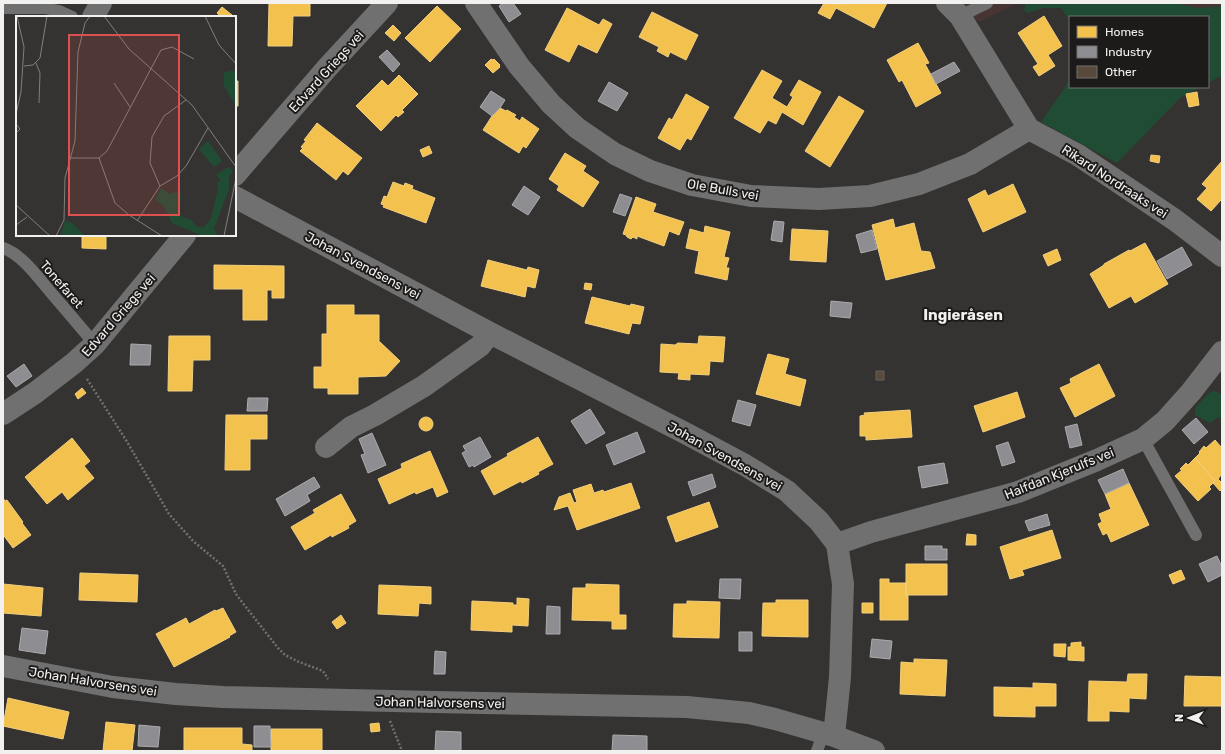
<svg xmlns="http://www.w3.org/2000/svg" width="1225" height="754" viewBox="0 0 1225 754" font-family="Rubik,sans-serif">
<rect width="100%" height="100%" fill="#353331"/>
<path fill="#473533" d="M957 3H1018L979 22Z
M1174 3H1222V6L1198 8Z"/>
<path fill="#214c34" d="M1026 3H1174L1198 8 1222 6V75L1208 83V17H1070V21L1061 8H1043L1028 13 1024 10Z
M1070 80V87H1201L1180 98 1117 163 1041 122Z
M1216 391 1222 395V419L1218 417 1210 423 1195 415V408L1210 392Z"/>
<path fill="#f2c14e" stroke="#f2cf7f" d="M269 3H310V16H293L292 46H268Z
M824 3 833 4 887 3 874 28 836 8 830 19 818 13Z
M437 6 461 29 430 62 405 38Z
M222 7 232 15 230 17H221L217 13Z
M567 8 599 25 603 19 612 24 597 53 578 44 569 62 545 50Z
M652 12 698 35 686 60 670 52 668 57 657 51 659 47 639 37Z
M1044 16 1062 46 1048 55 1055 66 1039 76 1033 67 1038 64 1018 33Z
M393 25 401 33 394 41 385 33Z
M918 43 929 63 925 64 941 93 916 107 902 80 899 82 887 60Z
M491 59 493 60 494 59 500 65 499 66 500 67 493 73 485 65Z
M762 70 782 81 772 98 787 107 793 97 790 95 799 80 821 92 803 125 782 112 776 124 768 120 760 133 734 118Z
M399 75 418 94 402 110 404 112 398 117 396 115 381 131 356 106 382 80 388 86Z
M235 81H238V106H235Z
M1197 92 1199 105 1189 107 1186 94Z
M686 94 709 107 691 140 687 138 680 150 658 138 669 118 672 120Z
M839 96 864 111 830 167 805 151Z
M500 108 506 111 507 110 516 115 514 117 520 121 522 117 539 129 526 148 523 146 519 153 483 130 492 116Z
M317 123 362 158 348 175 343 171 336 180 300 151 303 148 301 147 306 141 304 140Z
M429 146 432 153 423 157 420 150Z
M565 153 586 166 583 171 599 182 583 207 557 190 559 186 549 179Z
M1151 155 1160 156 1159 163 1150 161Z
M1222 161V201L1221 200 1211 211 1197 199 1207 188 1202 184Z
M393 182 404 186 405 183 413 186 412 189 435 198 426 223 383 207 384 205 381 204 384 196 387 197Z
M1013 184 1026 212 983 232 968 199 985 190 988 196Z
M636 197 656 204 653 212 684 222 679 235 669 231 664 246 637 236V239L633 237 631 239 627 237 626 235 623 234Z
M893 219 895 228 914 223 921 251 930 252 935 268 886 280 872 225Z
M705 226 730 232 724 257 729 258 726 268H729L727 280 695 273 699 251 686 248 690 229 704 233Z
M792 229 828 231 826 262 790 260Z
M82 235H106V249L82 248Z
M1145 243 1168 284 1135 303 1131 296 1109 308 1090 274 1104 265V264L1129 250 1130 251Z
M1057 249 1061 260 1048 266 1043 255Z
M488 260 527 270 528 267 539 270 535 288 527 286 525 297 481 286Z
M214 265 284 266V298H272V290H267V320H243V289H214Z
M585 283 592 284 591 290 584 289Z
M592 297 630 306 631 304 644 307 640 324 632 323 629 334 585 323Z
M327 305H354V315H379V342H380L400 361 386 376 358 377V394H328V388H314V367H322V334H327Z
M169 336H210V360H193L192 391H168Z
M699 336 725 337 723 362 710 361 709 375 690 374V380L678 379 679 373 660 372 661 344 675 345 678 343 698 344Z
M768 354 789 359 785 374 806 380 800 406 756 394Z
M1099 364 1115 396 1075 417 1060 388 1071 383 1070 379Z
M82 388 86 393 78 399 75 394Z
M1017 392 1025 417 983 432 974 406Z
M910 410 912 437 866 440V436H860V416L865 415 864 413Z
M226 415H267V439H250V470H225Z
M419 424a7 7 0 1 1 14 0a7 7 0 1 1-14 0Z
M538 437 553 464 538 472 539 474 522 483 521 481 494 495 481 471 508 456 507 454Z
M72 438 90 461 84 466 94 478 68 500 62 492 47 504 25 477Z
M1215 440 1222 448V476L1221 475 1218 479 1222 483V489L1220 491 1213 483 1215 481 1195 458 1200 453 1199 452 1204 446 1206 448Z
M430 451 448 492 437 497 433 487 416 494 415 492 389 504 378 479 402 468 401 464Z
M1195 458 1215 481 1209 487 1211 489 1198 501 1175 476 1182 470 1180 469 1186 463 1188 465Z
M631 483 640 508 577 530 568 506 554 510 559 497 570 493 574 503 577 502 573 490 591 484 594 493 603 490 604 492Z
M1129 483 1149 525 1111 542 1107 533 1103 535 1098 524 1102 522 1099 514 1111 509 1105 494Z
M341 494 356 521 348 526 349 528 332 537 331 535 305 550 291 527 315 513 313 510Z
M3 498 5 501 7 500 23 522 22 523 31 535 13 548 4 536 3 537Z
M709 502 718 527 676 542 667 517Z
M1052 530 1061 558 1022 570 1024 575 1010 579 1000 547Z
M967 534 976 535V545H966Z
M906 564H947V595H906Z
M1181 570 1185 579 1173 584 1169 575Z
M80 573 138 575 137 602 79 600Z
M880 579H889V583H906V595H908V620H880Z
M3 580V584L43 588 41 616 3 613Z
M586 584 619 585V615H626V629H612V621L572 620 573 588H586Z
M379 585 431 587V604L419 603 418 616 378 614Z
M517 598 529 599 528 626 512 625V632L471 630 472 601 513 603V605H517Z
M776 600H808V637L762 636 763 603H776Z
M687 601 720 602 719 638 673 637 674 604H687Z
M862 603H873V613H862Z
M223 608 236 632 229 636 230 637 174 667 156 634 186 618 189 624 215 610 216 611Z
M341 615 346 623 337 629 332 622Z
M1081 642V647H1084V661L1068 660V647H1071V643Z
M1054 644H1066L1065 657 1054 656Z
M914 659 947 660 945 696 900 694 901 662 914 663Z
M1128 674H1147L1146 699 1129 698V712L1109 711V721H1088L1089 681 1127 682Z
M1185 676 1222 677V706H1184Z
M1033 683 1056 684V706H1035V717L994 716V687L1033 688Z
M8 698 69 712 63 739 3 726Z
M106 722 135 725 132 751H103Z
M379 723 380 731 371 732 370 724Z
M184 728H242V744L252 745V751H184Z
M271 729H322V751H271Z"/>
<path fill="#8d8d92" stroke="#acabae" d="M503 3H513L521 14 509 22 499 6Z
M387 50 400 64 393 72 379 57Z
M954 62 960 71 936 84 931 74Z
M609 82 628 93 617 111 598 101Z
M491 91 505 100 500 108 492 116 480 107Z
M524 186 540 197 528 215 512 205Z
M620 194 632 198 625 216 613 212Z
M774 221 784 222 782 242 771 240Z
M872 230 877 249 861 253 856 235Z
M1182 247 1192 265 1167 279 1157 261Z
M831 301 852 303 850 318 830 316Z
M131 344 151 345 150 365H130Z
M24 364 32 376 16 387 7 376Z
M248 398H268L267 411H247Z
M738 400 756 405 750 426 732 421Z
M590 409 605 433 586 444 571 421Z
M1196 418 1208 432 1194 444 1182 430Z
M1077 424 1082 445 1070 448 1065 427Z
M637 432 645 452 614 465 606 445Z
M372 433 386 465 368 473 361 455 365 454 359 439Z
M480 437 491 457 474 467 473 465 469 467 462 453 466 451 463 446Z
M1008 442 1015 462 1002 466 996 446Z
M944 463 948 483 922 488 918 467Z
M1123 469 1129 483 1105 494 1098 480Z
M712 474 716 487 693 496 688 482Z
M314 477 320 487 307 495 310 501 285 516 276 499Z
M1047 514 1050 525 1029 531 1025 521Z
M925 546H942V549H947V560H925Z
M1217 556 1222 567V575L1208 582 1199 564Z
M720 579H741L740 599 719 598Z
M547 606 560 607V634H546Z
M22 628 48 631 45 654 19 650Z
M739 632H752V651H739Z
M872 639 892 641 890 659 870 657Z
M435 651 446 652 445 674H434Z
M139 725 160 727 158 747 138 746Z
M254 726H270L271 747H254Z
M436 731 461 732V751H435Z
M613 735 647 736V751H612Z"/>
<path fill="#57493b" stroke="#646260" d="M876 371H884V380H876Z"/>
<g fill="none" stroke-linecap="round" stroke-linejoin="round">
<path stroke="#727171" stroke-width="2.5" stroke-dasharray="2 2" stroke-linecap="butt" d="M87 379 126 440 169 514 193 541 223 566 236 594 242 602 278 648 285 655 299 662 323 671 328 679
M390 721 402 751"/>
<path stroke="#707070" stroke-width="12" d="M3 8H45L59 11 72 17
M960 16 987 3
M3 248C23 255 39 279 53 295 67 311 81 328 95 344
M1143 439 1196 535
M817 751 823 734"/>
<path stroke="#707070" stroke-width="22" d="M476 3 519 66 551 104 577 128 615 154 650 171 692 185 751 196 819 199 870 196 919 184 970 164 1029 129
M947 3 960 16 1029 129 1078 155 1175 220 1222 256
M93 17 101 3
M235 175 327 68 387 3
M235 197 490 333 687 434 745 465 787 491 819 521 837 544 843 584 840 677 834 736
M3 414 35 393 74 363 95 344 185 235
M326 447 351 427 375 415 424 386 480 346 490 333
M837 544 871 532 1018 492 1097 460 1143 439 1165 421 1191 392 1222 352
M3 666 113 687 176 694 223 697 435 702 687 707 749 713 775 719 834 736 874 751"/>
</g>
<g text-anchor="middle" stroke-width="4" stroke-linejoin="round" paint-order="stroke">
<g font-size="13" fill="#f3f1f0" stroke="#1c1b1a">
<text transform="translate(326 71) rotate(-48)" y="5">Edvard Griegs vei</text>
<text transform="translate(1115 181) rotate(33)" y="5">Rikard Nordraaks vei</text>
<text transform="translate(723 189) rotate(10)" y="5">Ole Bulls vei</text>
<text transform="translate(363 265) rotate(28)" y="5">Johan Svendsens vei</text>
<text transform="translate(62 284) rotate(49)" y="5">Tonefaret</text>
<text transform="translate(118 315) rotate(-49)" y="5">Edvard Griegs vei</text>
<text transform="translate(725 456) rotate(29)" y="5">Johan Svendsens vei</text>
<text transform="translate(1059 473) rotate(-22)" y="5">Halfdan Kjerulfs vei</text>
<text transform="translate(93 681) rotate(9)" y="5">Johan Halvorsens vei</text>
<text transform="translate(440 702) rotate(1)" y="5">Johan Halvorsens vei</text>
</g>
<g font-size="15" font-weight="bold" fill="#f3f1f0" stroke="#1c1b1a">
<text x="963" y="320">Ingieråsen</text>
</g>
</g>
<g transform="translate(16 16)">
<rect width="220" height="220" fill="#353331"/>
<path d="M216 54 220 57V90L208 70V57ZM192 125 206 145 198 151 183 133ZM213 151 217 156 213 160V173L198 213 202 220H187L156 207 149 192 139 183 145 172 154 178 162 175 161 170H163L165 182 162 199 175 204 181 211H188L195 203 202 172 201 166 205 165 200 158ZM49 205 55 206 69 220H44Z" fill="#214c34"/>
<path fill="none" stroke="#817f7d" stroke-width="1" d="M88 0 113 33 176 89 220 151M189 0 203 29 220 48M20 47 24 57 23 87M8 50 17 49 24 42 31 0M98 67 114 91M0 98 5 76 8 31 1 0M0 108 4 113 0 117M55 142H83L91 135 145 34 156 31 178 43M83 142 99 187 113 199 146 220M144 170 134 147 136 121 148 100 170 84M0 189 34 220M121 205 144 170 161 160 170 150 192 112M0 209 11 201M40 220 48 204 49 162 59 125 62 36 69 7 74 0M208 220 220 162"/>
<path fill="#dc5050" fill-opacity="0.15" stroke="#dc5050" stroke-width="2" d="M53 19H163V199H53Z"/>
<rect width="220" height="220" fill="none" stroke="#f3f1f0" stroke-width="2"/>
</g>
<rect width="1225" height="754" fill="none" stroke="#f3f1f0" stroke-width="8"/>
<rect x="1069" y="16" width="140" height="72" fill="#1c1b1a" stroke="#727170"/>
<rect x="1077" y="26" width="20" height="12" fill="#f2c14e" stroke="#727170"/>
<text x="1105" y="36" font-size="12" fill="#f3f1f0">Homes</text>
<rect x="1077" y="46" width="20" height="12" fill="#8d8d92" stroke="#727170"/>
<text x="1105" y="56" font-size="12" fill="#f3f1f0">Industry</text>
<rect x="1077" y="66" width="20" height="12" fill="#57493b" stroke="#727170"/>
<text x="1105" y="76" font-size="12" fill="#f3f1f0">Other</text>
<g transform="translate(1189 718) rotate(270)" stroke="#1c1b1a" stroke-width="3" paint-order="stroke">
<path d="M0-3L7 15L0 10L-7 15Z" fill="#f3f1f0"/>
<text y="-6" font-size="11" font-weight="bold" text-anchor="middle" fill="#f3f1f0">N</text>
</g>
</svg>
